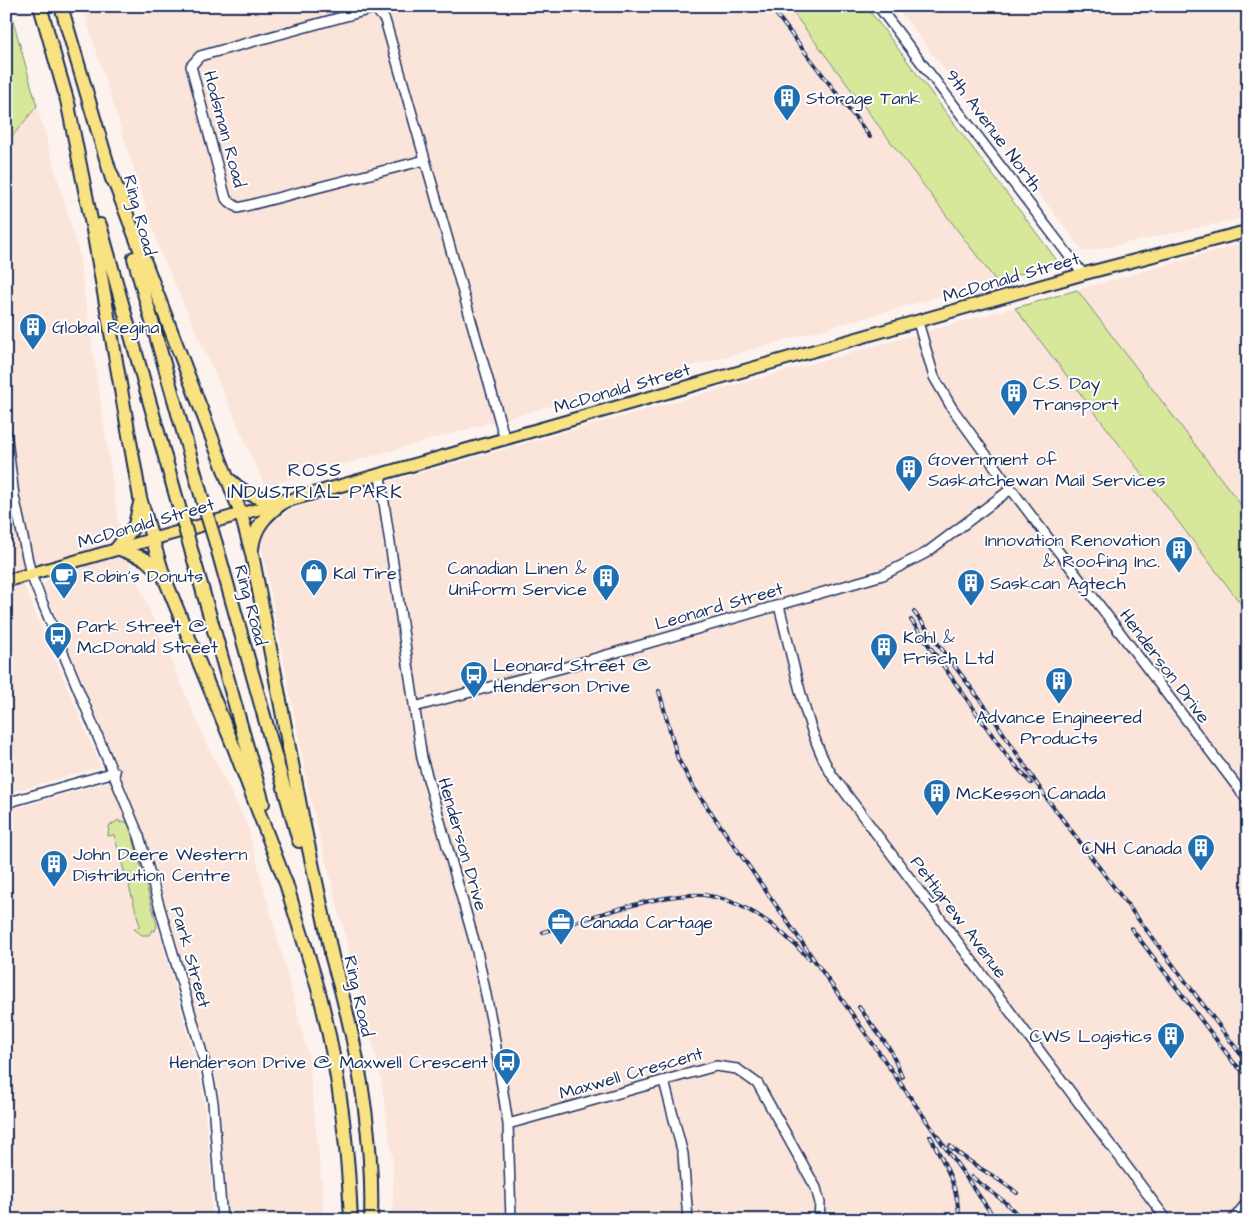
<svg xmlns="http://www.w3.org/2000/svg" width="1254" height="1226" viewBox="0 0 1254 1226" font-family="'Architects Daughter',sans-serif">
<rect width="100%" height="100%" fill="#fdf3ee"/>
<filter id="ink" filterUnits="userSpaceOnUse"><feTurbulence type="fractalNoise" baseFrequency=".02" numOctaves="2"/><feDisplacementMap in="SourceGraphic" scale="10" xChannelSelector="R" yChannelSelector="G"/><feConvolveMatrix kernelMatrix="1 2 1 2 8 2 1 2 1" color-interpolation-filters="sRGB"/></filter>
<g filter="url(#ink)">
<path fill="#fbe4d9" d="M82 6H866L1059 263 265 486 160 251Z
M896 6H1248V217L1084 252Z
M37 106 78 250 119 526 110 541 98 546 6 573V144Z
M1248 242V1220H393V1161L380 1073 312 806 262 548 263 528 291 509Z
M115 558 128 560 209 749 247 824 308 1053 323 1195 322 1220H228L219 1089 150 847 43 585 48 578Z
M23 584 101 767 6 793V588Z
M109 782 113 785 130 827 202 1086 211 1177V1220H6V811Z"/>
<path fill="#d7e89b" stroke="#798c7c" d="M6 6H9L37 106 6 144Z
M788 6H866L1059 263 996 281Z
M1077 290 1248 514V613L1015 308Z
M119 820 120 823 123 821 128 823 130 827 157 925 155 931 152 930 149 935H142L134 929 140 926 129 886 132 884 133 878 130 873 125 874 114 835 108 836 109 826Z"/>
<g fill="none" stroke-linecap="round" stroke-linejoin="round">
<defs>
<path id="minor" d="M878 6 1083 274
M425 160 238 208 226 199 191 66 200 56 375 8 385 20 495 404 505 440
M918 322 934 377 952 408 1011 489 1248 801
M6 431 14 496 31 575 139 836 207 1070 213 1102 222 1220
M380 476 422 758 477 951 493 1029 508 1124 511 1220
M779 606C792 654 806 734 832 775L1167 1220
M414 707 562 668 883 575 926 553 1011 489
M6 803 115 772
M664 1081 683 1154 688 1220
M508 1124 716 1066 737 1069 758 1084 816 1188 820 1203 819 1220
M1233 1220 1248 1201"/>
<path id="major" d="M6 581 1083 274 1248 231"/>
<path id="highway" d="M40 6 69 107
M61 6 112 179
M67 100 93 230 140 498 164 577 235 750 288 889
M111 173 241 514 252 554 303 821 333 961
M100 225 181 514
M134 258 204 505
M231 481C247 497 263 499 285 501
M140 503 135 525 117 548 145 559 161 574
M216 544 299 841
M252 549C254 526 267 514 285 501
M192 553 263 803
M286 883C297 922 311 961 321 1000 339 1072 348 1146 351 1220
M331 954C356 1039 374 1131 371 1220"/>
</defs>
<use href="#minor" stroke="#1b2f5e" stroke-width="12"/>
<use href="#major" stroke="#1b2f5e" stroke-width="15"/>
<use href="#highway" stroke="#1b2f5e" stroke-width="16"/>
<use href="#minor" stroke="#fff" stroke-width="9"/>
<use href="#major" stroke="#f8e281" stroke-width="11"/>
<use href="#highway" stroke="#f8e281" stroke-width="12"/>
<defs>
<path id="rail" d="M770 6 870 137
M914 612 990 713 1045 796 1248 1064
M911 620 1007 756 1031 783
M659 691 678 759 694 788 996 1220
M1131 928 1234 1063 1248 1076
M543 932C584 920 671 888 710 896 749 903 784 932 809 959
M859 1007 891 1051 902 1077
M930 1136C945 1164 959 1188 959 1220
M950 1146C970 1165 995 1175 1017 1193
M972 1177 1006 1203 1023 1220"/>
</defs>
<use href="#rail" stroke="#1b2f5e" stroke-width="4"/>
<use href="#rail" stroke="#fff" stroke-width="2" stroke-dasharray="5.5" stroke-linecap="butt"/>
<defs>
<path id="highway-bridge" d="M204 505 216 544
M181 514 192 553"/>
</defs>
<use href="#highway-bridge" stroke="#1b2f5e" stroke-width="16" stroke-linecap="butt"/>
<use href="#highway-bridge" stroke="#f8e281" stroke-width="12"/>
</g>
</g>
<defs>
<symbol id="building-pin" viewBox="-11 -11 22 30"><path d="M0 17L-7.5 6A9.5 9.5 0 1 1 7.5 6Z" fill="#1f6fb2" stroke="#fff"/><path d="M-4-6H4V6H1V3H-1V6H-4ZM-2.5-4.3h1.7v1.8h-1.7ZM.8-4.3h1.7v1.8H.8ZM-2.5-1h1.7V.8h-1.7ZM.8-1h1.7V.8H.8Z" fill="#fff"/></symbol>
<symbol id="shop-pin" viewBox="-11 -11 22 30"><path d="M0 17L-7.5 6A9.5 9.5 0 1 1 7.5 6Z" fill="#1f6fb2" stroke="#fff"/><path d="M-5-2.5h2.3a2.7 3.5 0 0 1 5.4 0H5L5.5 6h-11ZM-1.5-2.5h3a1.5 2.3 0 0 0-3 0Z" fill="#fff"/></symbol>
<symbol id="cafe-pin" viewBox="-11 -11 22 30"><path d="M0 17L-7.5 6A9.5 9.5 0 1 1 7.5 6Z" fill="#1f6fb2" stroke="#fff"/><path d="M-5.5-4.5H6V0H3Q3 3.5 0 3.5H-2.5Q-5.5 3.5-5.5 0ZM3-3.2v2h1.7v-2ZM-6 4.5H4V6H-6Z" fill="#fff"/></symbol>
<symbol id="bus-pin" viewBox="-11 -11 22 30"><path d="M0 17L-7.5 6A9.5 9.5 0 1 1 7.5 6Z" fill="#1f6fb2" stroke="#fff"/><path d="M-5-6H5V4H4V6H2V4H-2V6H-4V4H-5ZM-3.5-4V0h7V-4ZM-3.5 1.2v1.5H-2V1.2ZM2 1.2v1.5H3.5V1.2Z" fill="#fff"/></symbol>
<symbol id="office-pin" viewBox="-11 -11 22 30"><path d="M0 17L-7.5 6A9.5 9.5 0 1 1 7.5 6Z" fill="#1f6fb2" stroke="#fff"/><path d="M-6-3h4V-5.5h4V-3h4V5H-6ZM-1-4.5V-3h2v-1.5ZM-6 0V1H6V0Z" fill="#fff"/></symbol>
</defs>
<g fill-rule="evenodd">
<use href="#building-pin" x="771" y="82" width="32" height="43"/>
<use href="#building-pin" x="17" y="311" width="32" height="43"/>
<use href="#building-pin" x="998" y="377" width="32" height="43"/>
<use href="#building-pin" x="893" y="453" width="32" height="43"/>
<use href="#building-pin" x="1163" y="534" width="32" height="43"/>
<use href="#shop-pin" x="298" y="557" width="32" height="43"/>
<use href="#cafe-pin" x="48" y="560" width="32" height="43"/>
<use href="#building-pin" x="590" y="562" width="32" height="43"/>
<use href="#building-pin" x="955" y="567" width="32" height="43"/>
<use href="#bus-pin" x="42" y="620" width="32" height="43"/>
<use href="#building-pin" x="868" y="631" width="32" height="43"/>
<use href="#bus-pin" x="458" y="659" width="32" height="43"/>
<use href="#building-pin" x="1043" y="665" width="32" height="43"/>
<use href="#building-pin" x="921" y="777" width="32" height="43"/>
<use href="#building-pin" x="1185" y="832" width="32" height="43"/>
<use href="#building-pin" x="38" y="848" width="32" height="43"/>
<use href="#office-pin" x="545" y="906" width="32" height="43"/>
<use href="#building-pin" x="1155" y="1020" width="32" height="43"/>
<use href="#bus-pin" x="491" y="1046" width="32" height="43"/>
</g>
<g text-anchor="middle" stroke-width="4" stroke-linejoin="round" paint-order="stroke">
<g font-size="18" fill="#1b2f5e" stroke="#fff" text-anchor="start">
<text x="806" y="104">Storage Tank</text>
<text x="52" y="333">Global Regina</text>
<text x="1033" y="389">C.S. Day<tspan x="1033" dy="21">Transport</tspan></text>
<text x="928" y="465">Government of<tspan x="928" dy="21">Saskatchewan Mail Services</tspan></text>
<text x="1160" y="546" text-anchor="end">Innovation Renovation<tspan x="1160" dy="21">&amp; Roofing Inc.</tspan></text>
<text x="587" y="574" text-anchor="end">Canadian Linen &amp;<tspan x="587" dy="21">Uniform Service</tspan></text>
<text x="333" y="579">Kal Tire</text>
<text x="83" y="582">Robin's Donuts</text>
<text x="990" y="589">Saskcan Agtech</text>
<text x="77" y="632">Park Street @<tspan x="77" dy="21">McDonald Street</tspan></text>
<text x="903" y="643">Kohl &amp;<tspan x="903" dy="21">Frisch Ltd</tspan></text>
<text x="493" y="671">Leonard Street @<tspan x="493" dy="21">Henderson Drive</tspan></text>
<text x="1059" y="723" text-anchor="middle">Advance Engineered<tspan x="1059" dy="21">Products</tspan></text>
<text x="956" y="799">McKesson Canada</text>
<text x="1182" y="854" text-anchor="end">CNH Canada</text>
<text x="73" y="860">John Deere Western<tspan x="73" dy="21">Distribution Centre</tspan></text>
<text x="580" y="928">Canada Cartage</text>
<text x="1152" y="1042" text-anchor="end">CWS Logistics</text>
<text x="488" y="1068" text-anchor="end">Henderson Drive @ Maxwell Crescent</text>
</g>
<g font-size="18" fill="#1b2f5e" stroke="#fff">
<text transform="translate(225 129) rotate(75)" y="6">Hodsman Road</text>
<text transform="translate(994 130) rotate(53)" y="6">9th Avenue North</text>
<text transform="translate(140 215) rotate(75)" y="6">Ring Road</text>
<text transform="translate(1011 277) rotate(-16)" y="6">McDonald Street</text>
<text transform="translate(622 388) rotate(-16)" y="6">McDonald Street</text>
<text transform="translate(146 523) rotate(-16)" y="6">McDonald Street</text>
<text transform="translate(251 605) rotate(75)" y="6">Ring Road</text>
<text transform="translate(719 606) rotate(-16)" y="6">Leonard Street</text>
<text transform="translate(1165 666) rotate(53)" y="6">Henderson Drive</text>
<text transform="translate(463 844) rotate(74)" y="6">Henderson Drive</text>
<text transform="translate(959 917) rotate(53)" y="6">Pettigrew Avenue</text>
<text transform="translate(191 957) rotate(74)" y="6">Park Street</text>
<text transform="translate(359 996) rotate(77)" y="6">Ring Road</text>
<text transform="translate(631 1073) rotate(-16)" y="6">Maxwell Crescent</text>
</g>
<g font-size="19" letter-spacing="1" fill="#1b2f5e" stroke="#fff">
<text x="315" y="476">ROSS<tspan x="315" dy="22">INDUSTRIAL PARK</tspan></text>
</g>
</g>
<rect width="1254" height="1226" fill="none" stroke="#fff" stroke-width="25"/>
<rect x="12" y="12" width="1229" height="1201" fill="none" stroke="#1b2f5e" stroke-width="2" filter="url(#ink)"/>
</svg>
